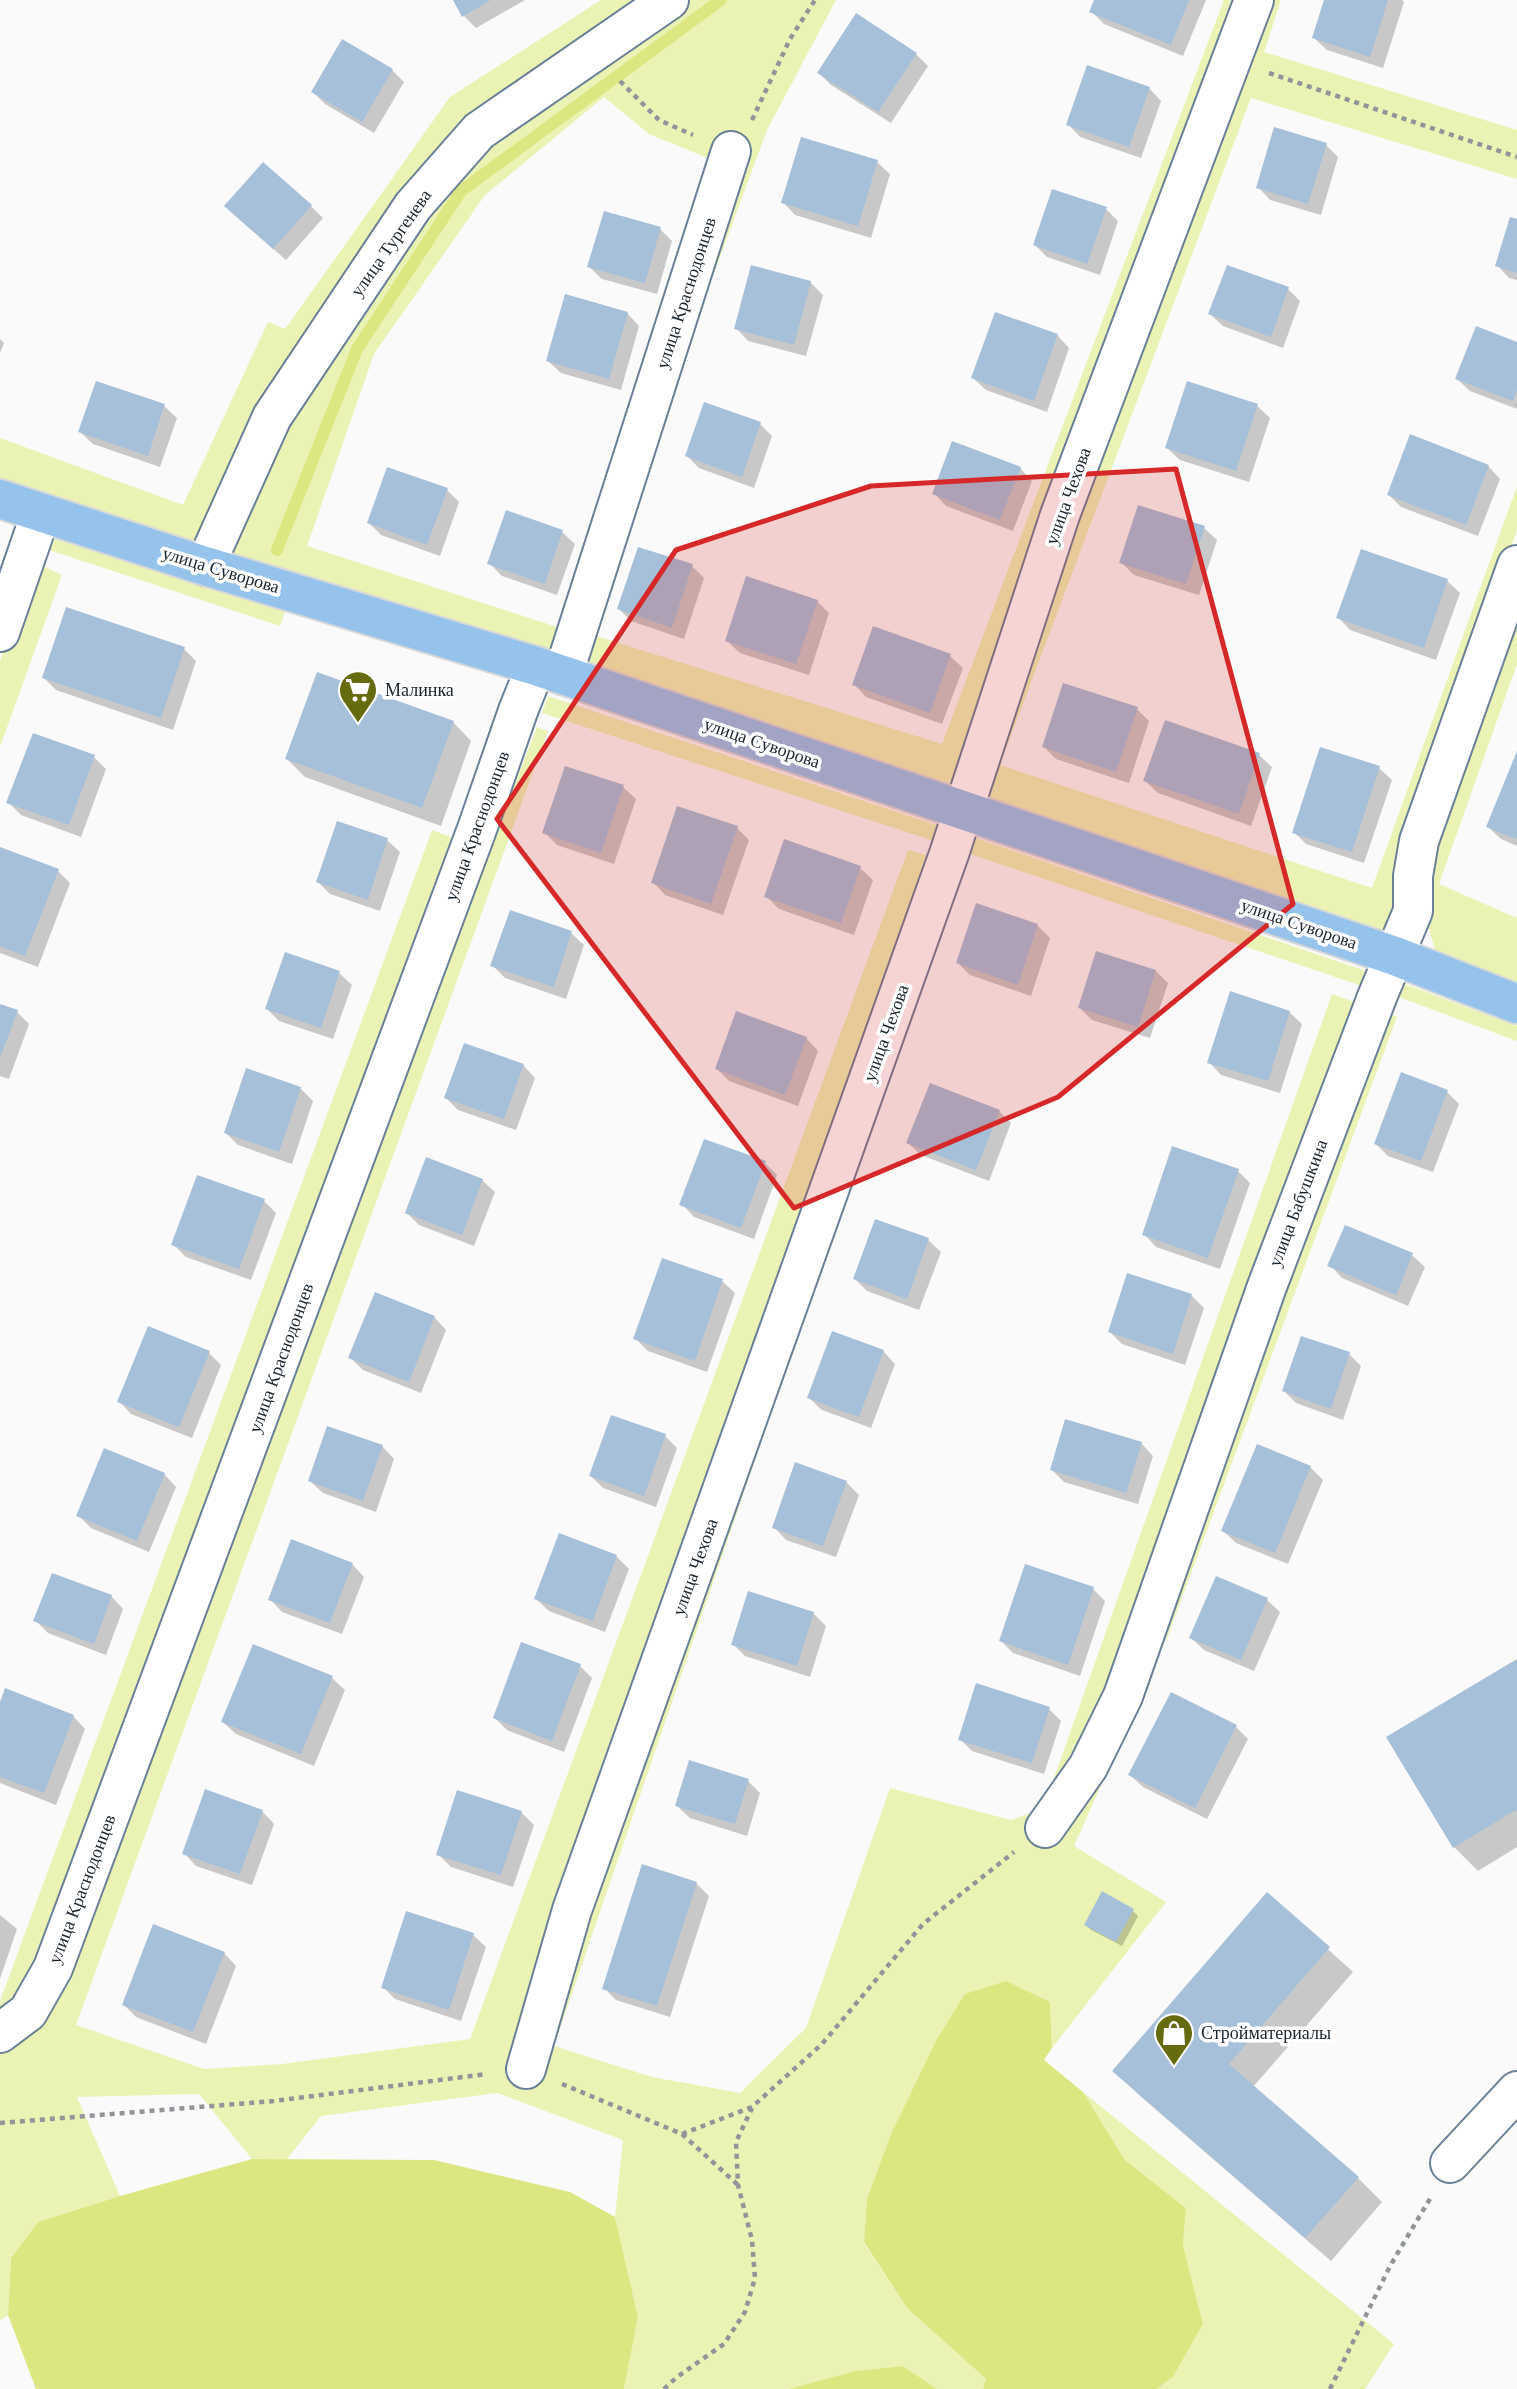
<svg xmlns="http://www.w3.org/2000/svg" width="1517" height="2389" viewBox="0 0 1517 2389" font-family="Georgia,serif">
<rect width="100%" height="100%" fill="#fafafa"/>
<path fill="#ebf3b4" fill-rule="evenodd" d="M601 0H836L767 130 647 455 590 634 942 744 1224 0H1244L965 773 946 785 582 662 581 641 739 150 729 143 566 638 549 650 227 553 225 536 278 421 419 211 488 135 476 124 408 200 265 416 209 533 194 543 0 482V438L183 505 268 322 285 329 450 97ZM604 97 649 134 715 161 557 627 307 546 374 354 485 195Z
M1263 0H1281L1264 52 1517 130V179L1251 98 1000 765 1372 888 1517 486V530L1407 838 1402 910 1380 933 989 799 984 782Z
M56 539 285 612 280 626 46 549Z
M39 564 62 575 0 747V661L30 575Z
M1517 598V664L1439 884 1517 918V986L1436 954 1428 925V843Z
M548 696 942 827 937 842 542 713Z
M537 727 548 731 76 2025 204 2069 282 2064 470 2039 908 850 934 857 584 1914 775 1402 554 2046 652 2077 740 2093 806 2028 890 1788 1011 1820 1043 1809 1332 994 1360 1004 1059 1822 1386 1013 1397 1017 1169 1633 1074 1846 1166 1902 1052 2048 1050 2002 867 2199 864 2243 907 2308 986 2379 983 2389H937L903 2366 855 2371 788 2389H624L638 2317 615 2217 623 2140 497 2093 321 2116 287 2159H252L199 2094 77 2097 120 2196 38 2222 11 2258 8 2315 0 2321V2049L489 851Z
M432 830 461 841 40 1968 0 2017V2001Z
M967 835 1369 972 1365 987 961 851Z
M1402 983 1517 1026V1041L1396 996Z
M1083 2092 1394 2344 1365 2389H1156L1173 2377 1203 2324 1183 2245 1186 2208 1125 2160Z"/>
<path fill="#dde782" d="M1006 1981 1050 2002 1052 2048 1044 2060 1083 2092 1125 2160 1186 2208 1183 2245 1203 2324 1173 2377 1156 2389H983L986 2379 907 2308 864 2242 867 2199 892 2132 937 2039 965 1994Z
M252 2159 434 2160 570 2192 615 2217 638 2317 624 2389H36L8 2315 11 2258 38 2222 120 2196Z
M903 2366 937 2389H788L855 2371Z"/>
<path fill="#0003" d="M455 0H525L476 28 464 16Z
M1096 0H1206L1183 56 1104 24 1091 11Z
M1326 0H1402L1404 2 1383 68 1327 50 1314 38Z
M916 54 928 66 891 123 831 85 819 73Z
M392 70 404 82 374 133 325 104 313 92Z
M1149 88 1161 101 1141 158 1080 137 1068 124Z
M1326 145 1338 157 1321 215 1270 200 1258 187Z
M877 162 890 174 871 238 795 215 783 202Z
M311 206 323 218 286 260 239 219Z
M1106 209 1118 221 1100 275 1047 257 1035 245Z
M1517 221V280L1509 278 1497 265Z
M660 229 672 241 657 294 602 279 589 267Z
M810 282 823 295 806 356 748 341 736 328Z
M1288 289 1300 301 1283 348 1223 326 1210 314Z
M627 313 639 326 621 390 561 373 548 361Z
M1057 335 1069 348 1047 412 986 390 973 378Z
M0 339 4 343 0 353Z
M1517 344V409L1470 391 1457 379Z
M1188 383 1257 406 1270 418 1249 482 1180 460 1167 448Z
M164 406 177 418 160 467 93 444 80 432Z
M760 424 772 436 754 488 699 468 687 456Z
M1488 466 1500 479 1478 536 1401 507 1389 495Z
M1020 468 1032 481 1013 531 946 506 934 493Z
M447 490 459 502 440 556 381 535 369 523Z
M1140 507 1204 528 1217 540 1199 595 1134 575 1121 562Z
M507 513 562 532 575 544 557 595 502 576 489 563Z
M692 566 704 578 684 639 631 621 619 609Z
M1447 581 1460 593 1436 660 1350 630 1338 617Z
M817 601 829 613 809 675 740 653 727 641Z
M184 649 196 661 173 730 56 690 44 678Z
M950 656 963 668 942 724 866 697 854 684Z
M1137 709 1149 721 1129 783 1056 759 1044 747Z
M453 722 471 741 441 826 305 777 287 759Z
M1321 749 1379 768 1392 780 1364 863 1306 844 1294 832Z
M1259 755 1272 767 1251 826 1158 793 1145 781Z
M1517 756V846L1501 839 1488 827Z
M94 757 106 769 81 837 21 815 8 802Z
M623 787 636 799 614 864 557 845 544 832Z
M338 823 387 840 400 852 380 911 330 894 318 882Z
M737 828 749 840 723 915 665 895 653 882Z
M0 849 58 871 70 883 38 967 0 953Z
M860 868 873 880 854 935 779 909 766 896Z
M977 905 1038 926 1050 938 1031 996 970 975 958 963Z
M571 933 584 945 566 999 505 978 492 965Z
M1156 971 1168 983 1150 1038 1092 1020 1080 1008Z
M339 973 352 985 333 1039 279 1021 267 1009Z
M0 1006 17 1012 29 1024 9 1079 0 1076Z
M1289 1012 1302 1024 1280 1093 1221 1075 1209 1062Z
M806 1038 818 1051 798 1106 729 1081 717 1069Z
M523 1065 535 1078 516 1130 458 1110 446 1098Z
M300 1088 313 1101 292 1164 238 1145 226 1133Z
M1447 1092 1459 1104 1433 1172 1388 1156 1376 1144Z
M999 1111 1011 1123 989 1181 921 1155 908 1143Z
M765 1163 777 1175 754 1239 694 1217 682 1204Z
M1238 1171 1250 1183 1220 1269 1156 1247 1144 1234Z
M482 1180 495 1192 474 1246 419 1225 407 1213Z
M264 1201 276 1213 251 1280 186 1257 173 1244Z
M928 1240 941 1252 919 1310 867 1291 855 1279Z
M1412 1255 1425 1267 1408 1306 1342 1278 1330 1265Z
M663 1260 722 1281 735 1293 707 1372 648 1351 635 1338Z
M1128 1275 1192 1296 1204 1308 1185 1365 1122 1344 1110 1332Z
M434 1317 446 1330 421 1393 363 1370 351 1358Z
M883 1351 895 1364 871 1428 822 1410 809 1398Z
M209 1353 221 1365 192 1438 131 1414 119 1401Z
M1349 1354 1361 1366 1343 1420 1296 1403 1284 1391Z
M665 1436 677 1448 656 1507 603 1488 591 1476Z
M1141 1443 1153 1456 1138 1504 1064 1482 1052 1470Z
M382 1446 394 1459 376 1512 323 1493 310 1481Z
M1310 1467 1323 1480 1288 1564 1236 1543 1223 1531Z
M164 1474 176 1487 149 1552 91 1528 78 1515Z
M846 1482 859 1495 836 1557 786 1540 774 1527Z
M616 1556 629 1569 605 1632 549 1611 536 1599Z
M352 1564 364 1577 342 1634 282 1612 270 1599Z
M1093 1589 1105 1601 1080 1676 1013 1653 1001 1641Z
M111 1596 123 1609 106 1655 48 1633 35 1620Z
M1267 1600 1280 1612 1254 1671 1204 1650 1191 1638Z
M813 1613 826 1626 810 1677 745 1656 733 1644Z
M1517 1661V1847L1478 1871 1454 1847Z
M580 1666 592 1678 564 1752 507 1730 495 1718Z
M332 1678 345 1690 314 1766 236 1734 223 1722Z
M0 1707 73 1716 85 1729 56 1805 0 1783Z
M1049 1709 1061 1721 1044 1774 972 1751 960 1739Z
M1236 1727 1248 1739 1207 1819 1143 1787 1130 1775Z
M748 1781 760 1793 747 1836 690 1818 677 1806Z
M262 1811 274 1824 252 1885 196 1866 184 1853Z
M521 1812 534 1825 513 1887 451 1867 438 1854Z
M696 1883 709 1896 670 2017 616 2000 604 1988Z
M1268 1895 1353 1972 1253 2087 1358 2178 1382 2202 1331 2261 1139 2095 1115 2071Z
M1132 1910 1138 1916 1122 1946 1091 1930 1086 1925Z
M407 1913 473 1935 486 1947 461 2021 395 1999 383 1987Z
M0 1915 17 1929 0 1979Z
M224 1953 236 1966 206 2044 136 2017 124 2005Z"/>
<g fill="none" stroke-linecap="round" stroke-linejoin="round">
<path stroke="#dde782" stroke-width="12" d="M277 550 357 349 461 191 721 0"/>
</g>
<path fill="#a6c0d9" d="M453 0H491L462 17Z
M1094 0H1189L1171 45 1089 12Z
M1324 0H1388L1370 57 1312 38Z
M856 13 917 53 878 112 817 73Z
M342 39 393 69 362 122 311 92Z
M1087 65 1150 87 1129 147 1066 125Z
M1274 127 1327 143 1308 204 1256 188Z
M801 137 878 160 858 226 781 203Z
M263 162 312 205 273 249 224 206Z
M1052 189 1107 207 1087 264 1033 245Z
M604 211 661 227 645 283 587 267Z
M1510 217 1517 219V273L1495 266Z
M751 265 811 281 794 345 734 329Z
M1227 265 1289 287 1271 337 1208 314Z
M565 294 628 312 609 379 546 361Z
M995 312 1058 334 1034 401 971 378Z
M1476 326 1517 342V390L1513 401 1455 379Z
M96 381 165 404 148 456 78 432Z
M1187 381 1258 404 1236 471 1165 448Z
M704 402 761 422 742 477 685 456Z
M1410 434 1489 465 1466 525 1387 495Z
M952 441 1021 467 1000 520 932 494Z
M387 467 448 488 427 545 367 523Z
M1138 505 1205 526 1186 584 1119 563Z
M506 510 563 530 545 584 487 564Z
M638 547 693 564 672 628 617 609Z
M1361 549 1448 579 1424 648 1336 618Z
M746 576 818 600 796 664 725 641Z
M66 607 185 647 161 718 42 678Z
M873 626 951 654 930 713 852 685Z
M317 672 454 721 422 808 285 759Z
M1063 683 1138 707 1116 772 1042 747Z
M1165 720 1260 753 1239 814 1143 781Z
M33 733 95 755 69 825 6 803Z
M1320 747 1380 766 1352 852 1292 833Z
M1517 751V839L1486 827Z
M565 766 624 785 601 853 542 833Z
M677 806 738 826 711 904 651 883Z
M337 821 388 838 368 900 316 882Z
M784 839 861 866 841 923 764 897Z
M0 847 59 869 25 956 0 946Z
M976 903 1038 924 1018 985 956 963Z
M510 910 572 931 554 987 490 966Z
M1096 951 1156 970 1138 1027 1078 1008Z
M285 952 340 971 321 1028 265 1009Z
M1230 991 1290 1011 1268 1081 1207 1063Z
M0 1004 18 1010 0 1058Z
M736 1011 807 1037 785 1095 715 1069Z
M464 1043 524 1064 504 1119 444 1098Z
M246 1068 301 1087 279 1152 224 1133Z
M1401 1072 1448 1090 1421 1161 1374 1144Z
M930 1083 1000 1110 976 1170 906 1143Z
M704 1139 766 1161 741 1228 679 1205Z
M1172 1146 1239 1169 1208 1258 1142 1235Z
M426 1157 483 1179 462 1235 405 1213Z
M197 1175 265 1199 239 1269 171 1245Z
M875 1219 929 1238 907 1299 853 1279Z
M1345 1225 1413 1253 1396 1295 1327 1266Z
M662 1258 723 1279 695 1361 633 1339Z
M1127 1273 1192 1294 1173 1354 1108 1332Z
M375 1292 435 1316 409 1382 348 1358Z
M148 1326 210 1351 179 1427 117 1402Z
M832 1331 884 1350 859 1417 807 1398Z
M1301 1336 1350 1352 1331 1409 1282 1391Z
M611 1415 666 1434 644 1496 589 1476Z
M1065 1419 1142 1442 1126 1493 1050 1470Z
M327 1426 383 1445 363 1501 308 1481Z
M1257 1444 1311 1466 1275 1553 1221 1531Z
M104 1448 165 1473 137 1541 76 1516Z
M795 1462 847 1481 823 1546 772 1528Z
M559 1533 617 1555 593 1621 534 1599Z
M291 1539 353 1563 330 1623 268 1600Z
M1025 1564 1094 1587 1068 1665 999 1641Z
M52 1573 112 1595 94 1644 33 1621Z
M1216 1576 1268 1598 1241 1660 1189 1638Z
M748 1591 814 1612 797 1666 731 1645Z
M521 1642 581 1664 552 1741 493 1718Z
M253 1644 333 1676 301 1754 221 1722Z
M1517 1659V1809L1453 1848 1386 1737Z
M976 1683 1050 1707 1032 1763 958 1740Z
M5 1688 74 1715 44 1793 0 1777V1702Z
M1171 1692 1237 1725 1195 1808 1128 1775Z
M689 1760 749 1779 735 1824 675 1806Z
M205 1789 263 1810 240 1874 182 1854Z
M457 1790 522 1811 501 1875 436 1855Z
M642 1864 697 1882 657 2006 602 1989Z
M1102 1891 1134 1909 1116 1942 1084 1925Z
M1267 1892 1330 1947 1229 2064 1359 2177 1305 2238 1112 2071Z
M406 1911 474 1933 449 2010 381 1988Z
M153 1924 225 1952 193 2032 122 2005Z"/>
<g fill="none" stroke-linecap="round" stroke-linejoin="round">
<defs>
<path id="minor" d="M205 566 272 417 413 206 479 131 669 0
M0 632 41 513
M563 675 731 151
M1045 1828 1088 1767 1123 1696 1266 1289 1377 997 1413 911V876L1419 841 1517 565
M0 2033 28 2012 53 1968 477 829 518 711 536 666
M526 2069 572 1910 949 854 1060 515 1254 0
M1450 2163 1517 2091"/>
<path id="major" d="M0 499 205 566 536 666 1395 956 1517 1004"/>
</defs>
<use href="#minor" stroke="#698098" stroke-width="42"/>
<use href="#major" stroke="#d6d8d9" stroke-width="42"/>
<path stroke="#909599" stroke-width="4.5" stroke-dasharray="5 5" stroke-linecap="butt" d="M1269 73 1517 157
M620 81 659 120 693 135
M752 120 790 39 815 0
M562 2084 682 2134 752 2107 822 2044 923 1924 1014 1852
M0 2123 274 2101 487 2074
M682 2134 738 2185
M664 2389 677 2377 724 2344 745 2312 755 2278 752 2240 738 2185 736 2142 752 2108
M1330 2389 1390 2266 1431 2197"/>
<use href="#minor" stroke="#fff" stroke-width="38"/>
<use href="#major" stroke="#96c3ec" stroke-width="38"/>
</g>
<path fill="#d62828" fill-opacity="0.2" stroke="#d62828" stroke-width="5" stroke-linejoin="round" d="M1176 469 1293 904 1058 1097 794 1208 497 819 676 550 871 486Z"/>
<defs>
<symbol id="supermarket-pin" viewBox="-11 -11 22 30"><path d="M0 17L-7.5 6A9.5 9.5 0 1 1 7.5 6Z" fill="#656b0e" stroke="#fff"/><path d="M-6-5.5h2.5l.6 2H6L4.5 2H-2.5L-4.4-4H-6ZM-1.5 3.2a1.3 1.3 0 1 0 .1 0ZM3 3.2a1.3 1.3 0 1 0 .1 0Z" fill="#fff"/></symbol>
<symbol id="shop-pin" viewBox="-11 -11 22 30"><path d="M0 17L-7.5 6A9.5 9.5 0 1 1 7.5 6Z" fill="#656b0e" stroke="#fff"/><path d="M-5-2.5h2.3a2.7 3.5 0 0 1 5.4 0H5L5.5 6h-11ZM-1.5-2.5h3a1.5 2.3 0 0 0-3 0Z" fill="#fff"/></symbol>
</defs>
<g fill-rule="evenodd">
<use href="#supermarket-pin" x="336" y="668" width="44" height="60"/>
<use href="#shop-pin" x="1152" y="2011" width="44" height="60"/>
</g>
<g text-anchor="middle" stroke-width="7" stroke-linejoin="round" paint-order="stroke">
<g font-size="18" fill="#1b252e" stroke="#fff">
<text transform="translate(391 243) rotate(-55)" y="6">улица Тургенева</text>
<text transform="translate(686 293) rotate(-72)" y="6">улица Краснодонцев</text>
<text transform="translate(1068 496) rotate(-70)" y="6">улица Чехова</text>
<text transform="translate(221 570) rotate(17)" y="6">улица Суворова</text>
<text transform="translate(762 743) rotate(19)" y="6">улица Суворова</text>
<text transform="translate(477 826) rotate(-70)" y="6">улица Краснодонцев</text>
<text transform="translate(1299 924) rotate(19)" y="6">улица Суворова</text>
<text transform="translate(886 1033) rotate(-70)" y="6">улица Чехова</text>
<text transform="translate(1298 1203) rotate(-69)" y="6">улица Бабушкина</text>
<text transform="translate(281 1358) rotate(-70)" y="6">улица Краснодонцев</text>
<text transform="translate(695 1567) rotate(-70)" y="6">улица Чехова</text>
<text transform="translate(82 1889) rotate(-69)" y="6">улица Краснодонцев</text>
</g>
<g font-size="18" fill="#1b252e" stroke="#fff" text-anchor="start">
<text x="385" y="696">Малинка</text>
<text x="1201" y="2039">Стройматериалы</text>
</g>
</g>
</svg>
